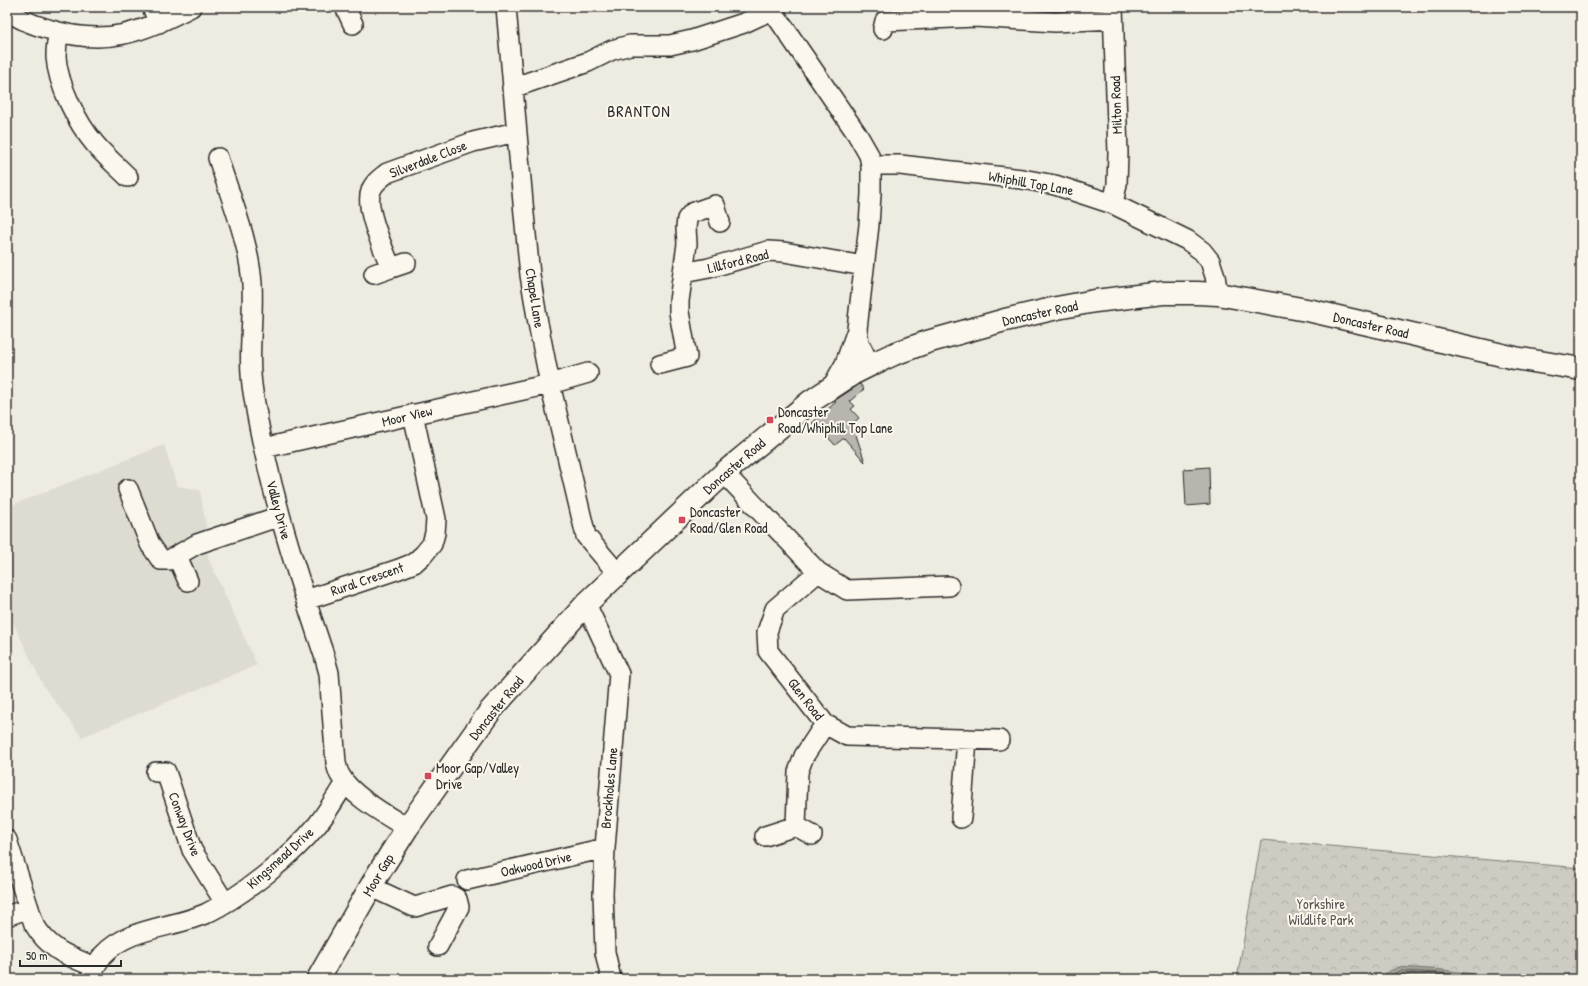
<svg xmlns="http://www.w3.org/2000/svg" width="1588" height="986" viewBox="0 0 1588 986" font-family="'Patrick Hand',sans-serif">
<defs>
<pattern id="park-crowns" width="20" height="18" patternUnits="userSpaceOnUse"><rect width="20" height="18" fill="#cecbc2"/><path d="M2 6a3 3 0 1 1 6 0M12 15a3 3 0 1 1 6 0" fill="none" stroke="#b1aea7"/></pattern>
<pattern id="water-waves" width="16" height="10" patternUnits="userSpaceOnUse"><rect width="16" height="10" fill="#a4a29a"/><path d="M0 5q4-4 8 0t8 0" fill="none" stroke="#86847e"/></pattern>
</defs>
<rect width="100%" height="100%" fill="#eeebe0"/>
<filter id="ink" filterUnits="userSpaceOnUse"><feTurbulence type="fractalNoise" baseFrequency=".025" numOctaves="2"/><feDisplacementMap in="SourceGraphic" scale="8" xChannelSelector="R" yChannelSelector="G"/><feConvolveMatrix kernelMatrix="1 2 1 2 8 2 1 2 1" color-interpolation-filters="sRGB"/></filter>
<g filter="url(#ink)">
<path fill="#dedbd1" d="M164 445 177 486 200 490 207 532 208 558 257 665 82 737 44 687 7 610V507Z"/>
<path fill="url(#park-crowns)" stroke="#7c7b76" d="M1261 840 1581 868V979H1237Z"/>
<path fill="url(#water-waves)" stroke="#74726e" d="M1399 967 1444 970 1473 974 1475 979H1382L1381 975Z"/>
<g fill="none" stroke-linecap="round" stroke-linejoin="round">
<path stroke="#5b5b57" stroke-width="1" d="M1385 979 1386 977 1400 971 1444 973 1469 977 1471 979
M1393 979 1401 976 1447 979"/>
</g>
<path fill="#b8b5ae" stroke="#2b2b2b" d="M860 384 864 389 850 401 855 406 851 409 859 418 849 427 856 435 865 462 844 438 835 445 824 433 823 434 812 423 836 402 834 401Z
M1209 467 1210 504 1186 506 1184 469Z"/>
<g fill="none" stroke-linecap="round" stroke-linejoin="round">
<defs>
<path id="minor" d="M152 7 159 23
M345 7 353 24
M506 7 524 214 530 275 538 323 550 384 586 536 618 574
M770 7 857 134 869 155 871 165V194L869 225 857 329 859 343 870 365
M1113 7 1118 153 1117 184 1113 204
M7 10C19 20 34 25 48 29 106 47 140 33 191 7
M883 29 885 21 975 17 1055 22 1113 19
M59 32C57 40 56 49 56 57 58 85 77 123 95 144 105 156 117 166 128 177
M512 88 588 62 612 50 630 45H670L692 40 744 23 772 10
M218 158C231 199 249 241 252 284 254 320 247 356 253 392 267 482 295 569 324 655L329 673 336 763C337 767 338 772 340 775 350 795 388 816 407 828
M871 165H900L1022 179 1055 185 1113 204 1187 240 1202 251 1210 261 1215 276 1218 294
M406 263 391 268C384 250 364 208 371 191 373 183 381 178 387 173L473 142 516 132
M683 273 709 268 768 251 784 252 864 266
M374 274 391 268
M660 364 687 357 679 312V301L687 244 686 228 687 219 692 213 715 205 720 222
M832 387 845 364 857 330
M264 448 550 384 588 373
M724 473 818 572 847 590 949 586
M128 489 150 544 161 560H169L197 544 280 516
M177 556 188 581
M818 572 775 609 767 632 768 651 825 724 847 736 999 740
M306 600 399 569 414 563 424 554 432 544 435 533 436 519 413 414
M586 604 619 674 605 848 603 894 605 952 611 979
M156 772H166L192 850 225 903
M961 818 967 739
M796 826 798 772 804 756 825 724
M765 836 796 826 812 835
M7 840 34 924C49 950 68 956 95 967L92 979
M467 880 605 848
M371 887 412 906 415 907 452 896 457 899 459 907 438 946
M7 916 29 908
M95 967C97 963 100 959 103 955 128 927 175 928 207 913 245 894 291 857 318 824 328 811 336 797 345 783"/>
<path id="major" d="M318 979 378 874 407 828 491 710 586 604 724 473 810 402 852 374 870 365 894 354 927 342 1005 320 1057 308 1095 301 1163 293H1197L1218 294 1312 311 1515 358 1581 369"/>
</defs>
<use href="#minor" stroke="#2b2b2b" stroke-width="22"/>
<use href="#major" stroke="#2b2b2b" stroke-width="25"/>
<use href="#minor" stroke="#fbf7ec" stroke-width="19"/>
<use href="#major" stroke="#fbf7ec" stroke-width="22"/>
</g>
</g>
<g fill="#d1495b" stroke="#fbf7ec" stroke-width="1.5">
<rect x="766" y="416" width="8" height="8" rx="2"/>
<rect x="678" y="516" width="8" height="8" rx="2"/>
<rect x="424" y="772" width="8" height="8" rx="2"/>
</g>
<g text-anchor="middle" stroke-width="4" stroke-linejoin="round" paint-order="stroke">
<g font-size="14" fill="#2b2b2b" stroke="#fbf7ec">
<text transform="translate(1116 105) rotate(-92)" y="5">Milton Road</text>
<text transform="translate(428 159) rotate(-21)" y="5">Silverdale Close</text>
<text transform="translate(1031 183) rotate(10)" y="5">Whiphill Top Lane</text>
<text transform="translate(738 261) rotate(-14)" y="5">Lillford Road</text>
<text transform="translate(535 298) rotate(81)" y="5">Chapel Lane</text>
<text transform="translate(1040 313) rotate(-12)" y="5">Doncaster Road</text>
<text transform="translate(1371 325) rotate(13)" y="5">Doncaster Road</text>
<text transform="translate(407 416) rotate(-13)" y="5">Moor View</text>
<text transform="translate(734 466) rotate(-41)" y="5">Doncaster Road</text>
<text transform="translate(279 510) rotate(75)" y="5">Valley Drive</text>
<text transform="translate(367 579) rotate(-19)" y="5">Rural Crescent</text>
<text transform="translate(806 699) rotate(52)" y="5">Glen Road</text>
<text transform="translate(496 708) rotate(-51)" y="5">Doncaster Road</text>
<text transform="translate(609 788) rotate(-85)" y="5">Brockholes Lane</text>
<text transform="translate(185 824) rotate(69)" y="5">Conway Drive</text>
<text transform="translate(280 858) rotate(-42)" y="5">Kingsmead Drive</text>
<text transform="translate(536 864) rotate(-13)" y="5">Oakwood Drive</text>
<text transform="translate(378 875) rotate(-59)" y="5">Moor Gap</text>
</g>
<g font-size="14" fill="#2b2b2b" stroke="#fbf7ec" text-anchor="start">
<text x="778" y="417">Doncaster<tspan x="778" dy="16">Road/Whiphill Top Lane</tspan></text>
<text x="690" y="517">Doncaster<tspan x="690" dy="16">Road/Glen Road</tspan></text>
<text x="436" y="773">Moor Gap/Valley<tspan x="436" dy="16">Drive</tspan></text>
</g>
<g font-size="14" fill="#545351" stroke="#fbf7ec">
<text x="1321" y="909">Yorkshire<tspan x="1321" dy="16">Wildlife Park</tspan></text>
</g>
<g font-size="16" letter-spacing="1" fill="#2b2b2b" stroke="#fbf7ec">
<text x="639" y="117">BRANTON</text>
</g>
</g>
<rect width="1588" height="986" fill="none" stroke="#fbf7ec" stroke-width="24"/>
<rect x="12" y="12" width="1564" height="962" fill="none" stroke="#2b2b2b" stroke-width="1.5" filter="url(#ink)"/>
<path d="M20 960v6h101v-6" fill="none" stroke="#2b2b2b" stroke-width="2"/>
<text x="26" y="960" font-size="12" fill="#2b2b2b" stroke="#fbf7ec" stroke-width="3" paint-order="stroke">50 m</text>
</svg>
